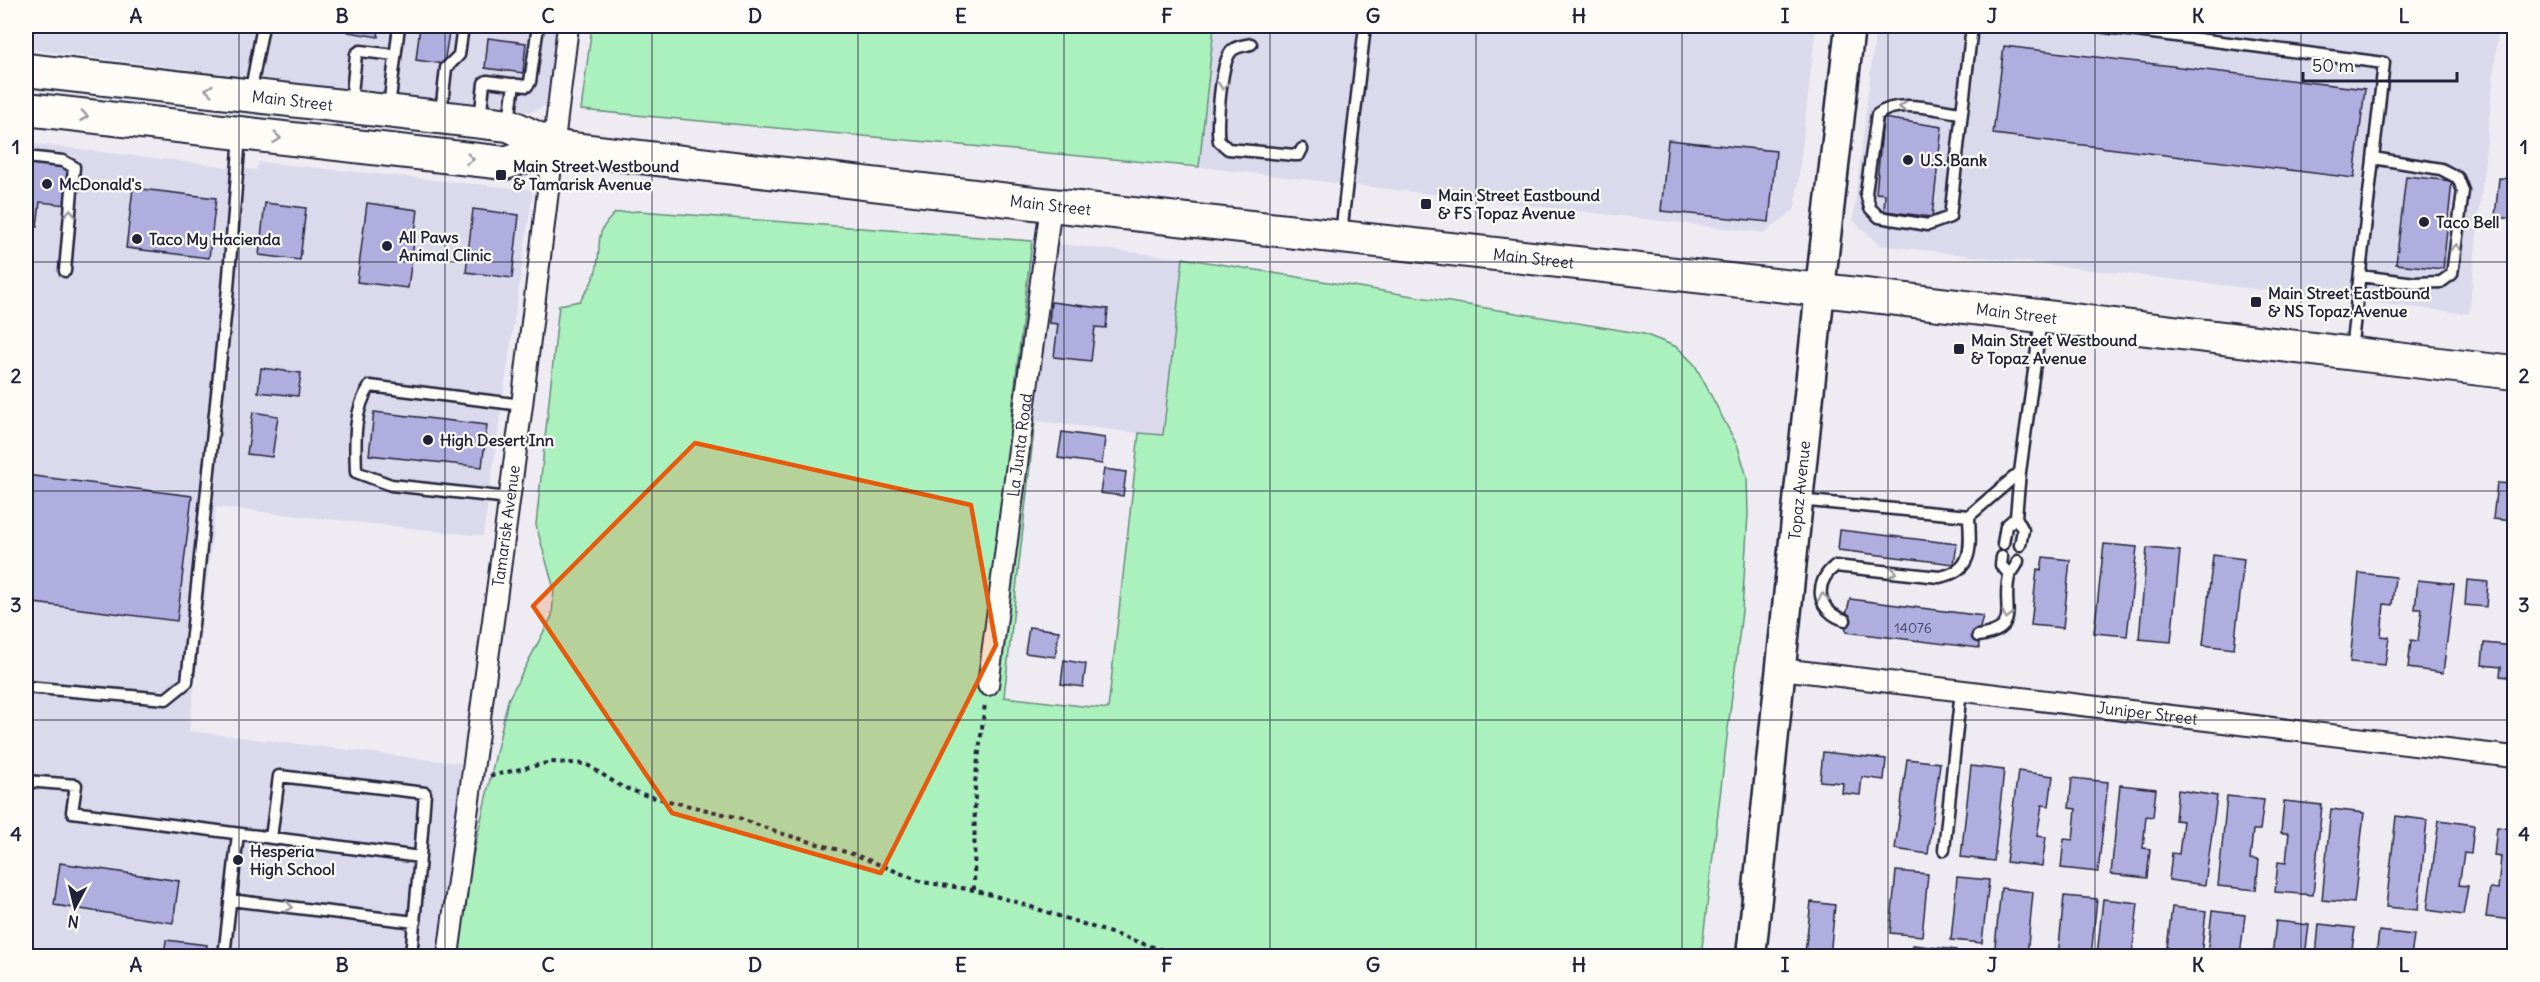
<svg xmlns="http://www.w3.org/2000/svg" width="2540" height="982" viewBox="0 0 2540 982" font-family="Delius,sans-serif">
<rect width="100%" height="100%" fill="#eeecf2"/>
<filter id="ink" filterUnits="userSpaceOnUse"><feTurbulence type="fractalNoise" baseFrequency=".0167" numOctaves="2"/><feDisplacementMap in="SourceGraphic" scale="12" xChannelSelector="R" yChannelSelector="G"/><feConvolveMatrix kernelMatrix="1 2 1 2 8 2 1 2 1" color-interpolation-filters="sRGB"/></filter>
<g filter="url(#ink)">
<path fill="#dbd9ec" d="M26 26H559L549 104 531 112 26 49Z
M1214 26H1816L1795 209 1765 233 1199 167Z
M1876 26H2435L2498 33 2469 314 1879 245 1853 220Z
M26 143 256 170 259 162 533 190 483 536 216 507 189 731 466 764 437 956H26Z
M1032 241 1183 258 1163 436 1011 418Z"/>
<path fill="#aaf1be" stroke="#668a7c" stroke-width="1.5" d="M592 26H1214L1199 167 581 110Z
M639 211 1032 241 1011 418 1035 421 1004 697 1108 709 1139 433 1163 435 1183 258 1644 334 1677 347 1695 365 1738 447 1747 477 1748 514 1742 611 1701 956H458L469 873 508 700 552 616 554 589 536 525 559 305 580 301C587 290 595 279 597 266 602 240 593 235 615 213Z"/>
<path fill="#b0aedf" stroke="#22223b" stroke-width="1.5" d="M349 26H379L378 37 348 32Z
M420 26H450L444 64 416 60Z
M488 38 526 43 523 73 485 68Z
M2004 46 2365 89 2354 178 1993 134Z
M1883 118 1942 127 1932 217 1884 211 1885 194 1876 193Z
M1668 140 1776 151 1769 222 1661 211Z
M26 160 72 167 66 205 40 202 37 227 26 226Z
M2406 176 2452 181 2443 269 2396 264Z
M2499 178 2514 179V219L2495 217Z
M133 188 216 198 209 258 126 248Z
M265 203 306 208 300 260 259 255Z
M367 203 418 210 408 288 357 282Z
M473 209 519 215 512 278 466 272Z
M1051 302 1108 309 1106 328 1095 327 1091 361 1054 357 1058 324 1049 323Z
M261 368 301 373 298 396 258 392Z
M253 412 278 416 272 457 247 454Z
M374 412 487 425 482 467 369 455Z
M1062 432 1105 438 1102 464 1058 458Z
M1104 469 1126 472 1123 496 1100 493Z
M26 475 192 496 177 621 26 602Z
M2497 483 2514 484V521L2493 519Z
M1840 530 1957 544 1954 564 1838 550Z
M2104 544 2137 547 2127 636 2094 633Z
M2147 548 2180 551 2171 642 2139 639Z
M2213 555 2244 559 2234 649 2203 645Z
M2043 557 2070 560 2063 628 2031 625 2037 569 2041 570Z
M2359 573 2395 577 2392 605 2384 604 2381 636 2389 637 2385 665 2350 662Z
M2418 580 2454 584 2443 673 2408 668 2411 640 2418 641 2422 609H2415Z
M2467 580 2488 582 2486 607 2465 605Z
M1850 599 1983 616 1978 636 1979 648 1846 632 1845 620Z
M1029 627 1059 631 1055 657 1025 653Z
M2484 643 2514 646V678L2500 676 2501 667 2482 665Z
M1064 660 1086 664 1083 687 1061 684Z
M1823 752 1886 759 1884 780 1862 777 1860 795 1842 793 1843 783 1820 781Z
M1907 759 1940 763 1928 854 1895 849Z
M1971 766 2004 770 1994 861 1961 857Z
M2018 771 2053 776 2049 806 2042 805 2037 836 2046 837 2042 866 2006 862Z
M2072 778 2108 782 2098 872 2061 868 2064 839 2073 840 2076 809 2069 808Z
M2120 785 2156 789 2153 817 2146 816 2143 848 2150 849 2147 878 2111 874Z
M2178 790 2217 796 2205 885 2169 880 2172 853 2179 854 2183 821 2175 820Z
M2227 796 2264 800 2260 830H2253L2250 859 2259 860 2256 890 2218 886Z
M2284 801 2322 805 2313 895 2275 892 2278 862 2286 863 2289 833H2281Z
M2331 809 2364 813 2354 903 2322 900Z
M2396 816 2427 820 2418 910 2386 907Z
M2439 820 2474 825 2471 854 2464 853 2459 885 2468 886 2463 915 2427 910Z
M2497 827 2514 829V920L2486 917 2490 888 2498 889 2501 857 2494 856Z
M60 863 179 881 173 923 54 905Z
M1896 871 1928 874 1922 936 1890 933Z
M1957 877 1989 880 1982 943 1951 940Z
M2001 888 2033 892 2027 956H1994Z
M2064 896 2097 899 2091 956H2058Z
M2103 899 2138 903 2132 956H2097Z
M1811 902 1835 905 1830 956 1805 953Z
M2172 907 2206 911 2201 956H2166Z
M2212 911 2245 915 2240 956H2207Z
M2276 921 2309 925 2305 956H2272Z
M2319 924 2355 928 2351 956H2316Z
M2379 931 2414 935 2411 956H2376Z
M166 940 207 945 206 956H164Z
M1913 945 1956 950 1955 956H1912Z"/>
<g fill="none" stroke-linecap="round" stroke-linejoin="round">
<defs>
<path id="lane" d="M2098 26 2384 63 2351 351
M1251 44C1244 46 1234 46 1230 53 1221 65 1216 126 1219 141L1228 149 1295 155H1299L1302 149
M250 94 263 26
M351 103 356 54 360 51 395 55
M389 107 399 26
M441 113 446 68 459 55 463 26
M1961 113C1935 110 1898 98 1877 115L1866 193 1870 208 1879 217 1928 225 1950 217 1972 26
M480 120 484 83 487 81 527 86 530 82 538 26
M509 121 514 84
M26 157 63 161 74 167 65 271
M1341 234 1365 26
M2360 276 2415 283 2441 282 2452 274 2463 191 2458 178 2441 169 2373 158
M509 498 391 485 356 472C355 443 353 410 370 386L522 405
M1798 500 1969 516 2020 472
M2003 544 2006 526 2016 517
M2020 545 2023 530 2016 517 2020 472 2041 320
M2002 557 2001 565 2010 575
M1845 620C1818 612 1812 584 1835 566L1939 577C1975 571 1970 546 1969 516
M1978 636C2023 629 2001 608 2009 577 2011 571 2017 567 2018 561
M26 687 166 699 187 682 228 288 240 136
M26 781 76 785 72 812 420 857 411 956
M271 838 279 776 425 793 420 857
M1944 850 1961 690
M230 900 415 922
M224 956 238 834"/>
<g id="street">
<path id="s1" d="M1781 669 2514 757"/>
<path id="s2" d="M988 685 1051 205"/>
<path id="s3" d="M448 956 522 405 568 26"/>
</g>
<g id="secondary">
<path id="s4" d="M1751 956 1820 289 1850 26"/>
</g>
<g id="primary">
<path id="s5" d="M26 70 509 125 555 147 1051 205 1848 293 2514 373"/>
<path d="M26 109 505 163 555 147"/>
</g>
</defs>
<use href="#lane" stroke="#22223b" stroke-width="15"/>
<use href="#street" stroke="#22223b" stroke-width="24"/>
<use href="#secondary" stroke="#22223b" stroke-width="33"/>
<use href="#primary" stroke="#22223b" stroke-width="36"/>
<path stroke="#22223b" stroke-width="4" stroke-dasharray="4.5 4.5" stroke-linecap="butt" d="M490 776 551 762 586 764 622 787 648 796 736 817 780 833 856 855 922 882 974 890 1016 902 1181 956
M974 890 975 783 985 704"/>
<use href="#lane" stroke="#fdfcf7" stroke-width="10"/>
<use href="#street" stroke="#fdfcf7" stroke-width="20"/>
<use href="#secondary" stroke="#fdfcf7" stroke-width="28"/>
<use href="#primary" stroke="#fdfcf7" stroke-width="32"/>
</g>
<defs><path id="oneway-chevron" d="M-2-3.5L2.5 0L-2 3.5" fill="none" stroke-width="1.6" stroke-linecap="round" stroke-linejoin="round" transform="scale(1.5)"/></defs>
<g stroke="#9a9aa2">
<use href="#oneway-chevron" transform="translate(1223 86) rotate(96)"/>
<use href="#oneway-chevron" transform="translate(209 90) rotate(-174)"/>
<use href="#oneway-chevron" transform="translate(1903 107) rotate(180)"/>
<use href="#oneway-chevron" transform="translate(84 116) rotate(7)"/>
<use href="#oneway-chevron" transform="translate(277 138) rotate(6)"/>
<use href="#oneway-chevron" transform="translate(470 159) rotate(6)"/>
<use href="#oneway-chevron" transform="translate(70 213) rotate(-85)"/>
<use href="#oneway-chevron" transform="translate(2456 248) rotate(-83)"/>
<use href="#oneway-chevron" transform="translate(1893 572) rotate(6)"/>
<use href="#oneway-chevron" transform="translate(1823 597) rotate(-96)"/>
<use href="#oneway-chevron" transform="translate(2007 615) rotate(103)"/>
<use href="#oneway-chevron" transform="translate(289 907) rotate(7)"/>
</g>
</g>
<path fill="#e8590c" fill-opacity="0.2" stroke="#e8590c" stroke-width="4.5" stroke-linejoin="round" d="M695 443 971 505 996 645 881 873 672 813 533 606Z"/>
<path fill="none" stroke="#22223b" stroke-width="1.5" stroke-opacity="0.55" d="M239 26V956M445 26V956M652 26V956M858 26V956M1064 26V956M1270 26V956M1476 26V956M1682 26V956M1888 26V956M2095 26V956M2301 26V956M26 262H2514M26 491H2514M26 720H2514"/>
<g fill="#22223b" stroke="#fdfcf7" stroke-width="2">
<circle cx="1908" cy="160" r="6"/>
<rect x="495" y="169" width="12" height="12" rx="3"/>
<circle cx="47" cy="184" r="6"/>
<rect x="1420" y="198" width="12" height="12" rx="3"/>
<circle cx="2424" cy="222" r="6"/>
<circle cx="137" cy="239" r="6"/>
<circle cx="387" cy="246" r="6"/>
<rect x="2250" y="296" width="12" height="12" rx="3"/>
<rect x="1953" y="343" width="12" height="12" rx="3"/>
<circle cx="428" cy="440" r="6"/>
<circle cx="238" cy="860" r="6"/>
</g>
<g text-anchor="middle" stroke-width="4.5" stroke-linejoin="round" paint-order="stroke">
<g font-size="14" fill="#464564">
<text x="1913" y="633">14076</text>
</g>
<g font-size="16" fill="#22223b" stroke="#fdfcf7">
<text dy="6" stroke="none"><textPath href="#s5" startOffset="268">Main Street</textPath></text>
<text dy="6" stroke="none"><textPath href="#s5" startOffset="1036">Main Street</textPath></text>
<text dy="6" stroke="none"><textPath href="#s5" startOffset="1522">Main Street</textPath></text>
<text dy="6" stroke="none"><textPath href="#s5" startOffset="2008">Main Street</textPath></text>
<text dy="6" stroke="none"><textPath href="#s2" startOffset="242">La Junta Road</textPath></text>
<text dy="6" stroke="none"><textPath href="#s4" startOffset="468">Topaz Avenue</textPath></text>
<text dy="6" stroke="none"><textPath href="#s3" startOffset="434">Tamarisk Avenue</textPath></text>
<text dy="6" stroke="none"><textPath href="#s1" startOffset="369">Juniper Street</textPath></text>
</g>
<g font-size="16" font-weight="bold" fill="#22223b" stroke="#fdfcf7" text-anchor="start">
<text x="1920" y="166">U.S. Bank</text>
<text x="513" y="172">Main Street Westbound<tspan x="513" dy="18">&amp; Tamarisk Avenue</tspan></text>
<text x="59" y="190">McDonald's</text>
<text x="1438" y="201">Main Street Eastbound<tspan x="1438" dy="18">&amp; FS Topaz Avenue</tspan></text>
<text x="2436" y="228">Taco Bell</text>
<text x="399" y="243">All Paws<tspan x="399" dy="18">Animal Clinic</tspan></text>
<text x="149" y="245">Taco My Hacienda</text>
<text x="2268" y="299">Main Street Eastbound<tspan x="2268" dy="18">&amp; NS Topaz Avenue</tspan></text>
<text x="1971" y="346">Main Street Westbound<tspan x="1971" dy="18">&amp; Topaz Avenue</tspan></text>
<text x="440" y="446">High Desert Inn</text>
<text x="250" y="857">Hesperia<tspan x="250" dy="18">High School</tspan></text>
</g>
</g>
<rect width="2540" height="982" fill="none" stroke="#fdfcf7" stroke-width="66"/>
<g transform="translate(75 907) rotate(187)" stroke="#fdfcf7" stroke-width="4.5" paint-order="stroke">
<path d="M0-4.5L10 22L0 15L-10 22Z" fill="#22223b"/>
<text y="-9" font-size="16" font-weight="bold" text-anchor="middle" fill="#22223b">N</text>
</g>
<path d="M2303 72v9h154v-9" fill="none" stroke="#22223b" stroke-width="3"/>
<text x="2312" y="72" font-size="18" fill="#22223b" stroke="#fdfcf7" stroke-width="4.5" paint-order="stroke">50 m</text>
<rect x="33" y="33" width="2474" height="916" fill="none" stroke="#22223b" stroke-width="2"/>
<g font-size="20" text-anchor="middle" font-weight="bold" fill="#22223b">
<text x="136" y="23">A</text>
<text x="342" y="23">B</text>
<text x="548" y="23">C</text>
<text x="755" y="23">D</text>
<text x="961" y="23">E</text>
<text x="1167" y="23">F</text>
<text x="1373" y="23">G</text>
<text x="1579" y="23">H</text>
<text x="1785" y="23">I</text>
<text x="1992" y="23">J</text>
<text x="2198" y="23">K</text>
<text x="2404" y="23">L</text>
<text x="16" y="154">1</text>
<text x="2524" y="154">1</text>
<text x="16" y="383">2</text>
<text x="2524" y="383">2</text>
<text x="16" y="612">3</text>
<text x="2524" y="612">3</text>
<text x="16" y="841">4</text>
<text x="2524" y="841">4</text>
<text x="136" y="972">A</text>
<text x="342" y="972">B</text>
<text x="548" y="972">C</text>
<text x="755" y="972">D</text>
<text x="961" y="972">E</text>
<text x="1167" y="972">F</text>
<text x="1373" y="972">G</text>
<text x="1579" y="972">H</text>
<text x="1785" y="972">I</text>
<text x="1992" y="972">J</text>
<text x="2198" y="972">K</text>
<text x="2404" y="972">L</text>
</g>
</svg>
